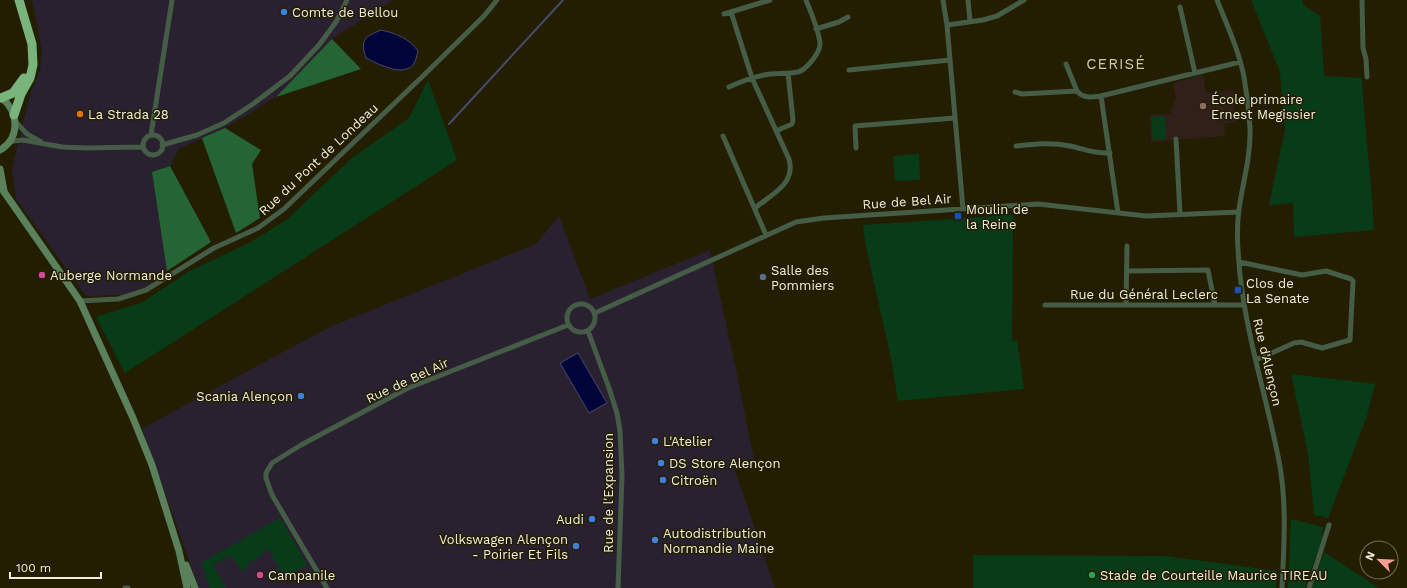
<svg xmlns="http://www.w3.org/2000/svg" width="1407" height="588" viewBox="0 0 1407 588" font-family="'Work Sans',sans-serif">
<rect width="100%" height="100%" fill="#231e01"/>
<path fill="#292130" d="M32 0H393L332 39 276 97 225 128 179 149 170 166 152 172 167 271 145 287 121 295 86 296 16 199 12 169 30 94 40 70 42 51Z
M559 216 590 299 710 250 735 365 754 460 734 467 775 588H199L142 429 242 374 330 327 536 244Z"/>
<path fill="#312019" d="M1203 75 1206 93 1233 90 1235 122 1224 124 1225 136 1151 142 1150 115 1170 114 1176 98 1173 83Z"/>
<path fill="#083c18" d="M1251 0H1303V5L1320 16 1324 76 1362 78C1364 129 1372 179 1374 230L1294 237 1293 203 1269 205 1285 130 1280 72Z
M428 80 457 160 125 373 96 317 143 302 188 272 251 242 286 220 352 158 409 118Z
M1165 116 1166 139 1153 140 1151 117Z
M919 154 920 180 895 181 893 156Z
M1013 215 1012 341 1017 340 1024 389 898 401 891 358 866 247 863 225Z
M1291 374 1375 384 1367 416 1328 518 1314 515 1308 453Z
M280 518 307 565 285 578 268 549 261 553 262 555 247 564 248 567 242 571 231 555 213 565 226 588H210L201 563Z
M1291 519 1323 527 1322 538 1305 588H1288Z
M1324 552 1379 588H1312Z
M973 555 1165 556 1277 571 1276 588H973Z"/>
<path fill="#256535" d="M332 39 361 69 276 97Z
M225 128 261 150 252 164 260 218 236 233 202 138Z
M170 166 211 242 167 271 152 172Z"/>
<path fill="#000439" stroke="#484a6a" d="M381 30C395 33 409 38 418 51 417 55 416 61 413 65 402 77 378 64 366 58 360 40 364 37 381 30Z
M578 353 607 403 589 413 560 363Z"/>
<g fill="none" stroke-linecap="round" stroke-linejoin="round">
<path stroke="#484a6a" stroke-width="2" d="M449 124 563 0"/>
<path stroke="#455c46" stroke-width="5" d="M943 0 947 25 963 209
M968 0 970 21
M1217 0C1227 25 1239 51 1244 77 1247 94 1249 111 1250 128 1251 155 1243 182 1239 209 1236 231 1238 253 1240 275 1247 338 1267 399 1279 461 1287 503 1284 546 1282 588
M1362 0 1363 48 1366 59 1367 77
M1180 7 1195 73
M731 12 752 78 789 159C796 184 772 194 755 208
M724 14 770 0
M947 25 983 20 997 16 1024 0
M816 29 839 22 848 17
M1066 64 1077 91C1083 99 1093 97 1101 96L1240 62
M849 70 950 60
M729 87C742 81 756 76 770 74 779 73 789 74 798 72 806 70 820 53 820 44 819 30 811 13 806 0
M1015 92 1022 94 1077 91
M1101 96 1118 213
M15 121 27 134 41 142
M776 131 792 124 793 120 788 73
M151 135 172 0
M143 145a10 10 0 1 1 20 0a10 10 0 1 1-20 0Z
M723 136 766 235
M1176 139 1180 214
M9 143 13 141 23 140 62 147 85 148 143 147
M162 145 197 135 224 123 253 104 290 76 319 45 336 22 347 0
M1016 146C1034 144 1051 142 1070 146 1085 149 1093 154 1110 153
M856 148 855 126 955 118
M1239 262 1302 275 1326 271 1351 279 1353 281 1350 340 1322 348 1301 342 1294 343 1256 360
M1127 271 1208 270 1215 305
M80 301 118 299 146 290 214 248 258 228 284 209 425 74 484 16 497 0
M567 318a14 14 0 1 1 28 0a14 14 0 1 1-28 0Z
M1045 305H1244
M1126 305 1127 246
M595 313 796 222 824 218 1038 204 1146 216 1239 212
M588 331 609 388 617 413 620 431 622 476 618 588
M125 588H128
M327 588 272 495 266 478V473L272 463 301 445 406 389 568 325
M1309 588 1329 525"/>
<path stroke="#5a805c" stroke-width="7" d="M0 97C19 110 21 138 0 150
M0 169 4 191
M0 186 80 301 133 418 152 465 179 551 187 588
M186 565 195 588"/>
<path stroke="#79b47d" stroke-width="9" d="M1 98 13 93 24 78
M14 115 21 94 30 78 33 65 32 44 19 0"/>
</g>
<g fill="#3f7fe0" stroke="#231e01" stroke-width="1.5">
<circle cx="284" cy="12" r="4"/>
<circle cx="301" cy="396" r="4"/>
<circle cx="655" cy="441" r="4"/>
<circle cx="661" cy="463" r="4"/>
<circle cx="663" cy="480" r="4"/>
<circle cx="592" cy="519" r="4"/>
<circle cx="655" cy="540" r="4"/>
<circle cx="576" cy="546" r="4"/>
</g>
<circle fill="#8d6e63" stroke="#231e01" stroke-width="1.5" cx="1203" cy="106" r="4"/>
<circle fill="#e8710a" stroke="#231e01" stroke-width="1.5" cx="80" cy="114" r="4"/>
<g fill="#1a4fb4" stroke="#231e01" stroke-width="1.5">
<rect x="954" y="212" width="8" height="8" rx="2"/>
<rect x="1234" y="286" width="8" height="8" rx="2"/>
</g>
<g fill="#d1479c" stroke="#231e01" stroke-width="1.5">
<circle cx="42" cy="275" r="4"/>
<circle cx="260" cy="575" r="4"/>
</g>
<circle fill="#5c6f8a" stroke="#231e01" stroke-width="1.5" cx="763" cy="277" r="4"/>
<circle fill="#2e9e5b" stroke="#231e01" stroke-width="1.5" cx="1092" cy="575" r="4"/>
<g text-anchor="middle" stroke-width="3" stroke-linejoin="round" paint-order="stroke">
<g font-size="13" fill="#f0eedc" stroke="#231e01" text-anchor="start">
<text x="292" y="17">Comte de Bellou</text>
<text x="1211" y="104">École primaire<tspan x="1211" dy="15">Ernest Megissier</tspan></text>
<text x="88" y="119">La Strada 28</text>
<text x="966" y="214">Moulin de<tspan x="966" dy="15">la Reine</tspan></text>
<text x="771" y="275">Salle des<tspan x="771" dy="15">Pommiers</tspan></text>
<text x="50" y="280">Auberge Normande</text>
<text x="1246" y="288">Clos de<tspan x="1246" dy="15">La Senate</tspan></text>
<text x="293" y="401" text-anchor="end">Scania Alençon</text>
<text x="663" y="446">L'Atelier</text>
<text x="669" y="468">DS Store Alençon</text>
<text x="671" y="485">Citroën</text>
<text x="584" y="524" text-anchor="end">Audi</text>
<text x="663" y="538">Autodistribution<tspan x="663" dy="15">Normandie Maine</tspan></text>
<text x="568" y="544" text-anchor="end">Volkswagen Alençon<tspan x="568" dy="15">- Poirier Et Fils</tspan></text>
<text x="268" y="580">Campanile</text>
<text x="1100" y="580">Stade de Courteille Maurice TIREAU</text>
</g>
<g font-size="13" fill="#f0eedc" stroke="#231e01">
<text transform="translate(318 159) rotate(-43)" y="5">Rue du Pont de Londeau</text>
<text transform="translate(907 201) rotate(-4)" y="5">Rue de Bel Air</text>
<text x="1144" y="299">Rue du Général Leclerc</text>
<text transform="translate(1268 362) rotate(77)" y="5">Rue d'Alençon</text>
<text transform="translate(407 380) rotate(-25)" y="5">Rue de Bel Air</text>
<text transform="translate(608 493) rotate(-90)" y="5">Rue de l'Expansion</text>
</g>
<g font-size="15" letter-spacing="1" fill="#d0caa7" stroke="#231e01">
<text x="1116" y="69">CERISÉ</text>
</g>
</g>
<g transform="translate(1379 560) rotate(294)"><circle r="19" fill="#231e01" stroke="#757159"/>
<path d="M0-3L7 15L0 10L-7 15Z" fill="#f59c94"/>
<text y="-6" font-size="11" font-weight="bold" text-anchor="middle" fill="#f0eedc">N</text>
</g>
<path d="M10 572v6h91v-6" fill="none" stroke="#f0eedc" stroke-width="2"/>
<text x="16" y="572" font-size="12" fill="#f0eedc" stroke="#231e01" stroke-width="3" paint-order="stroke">100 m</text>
</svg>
